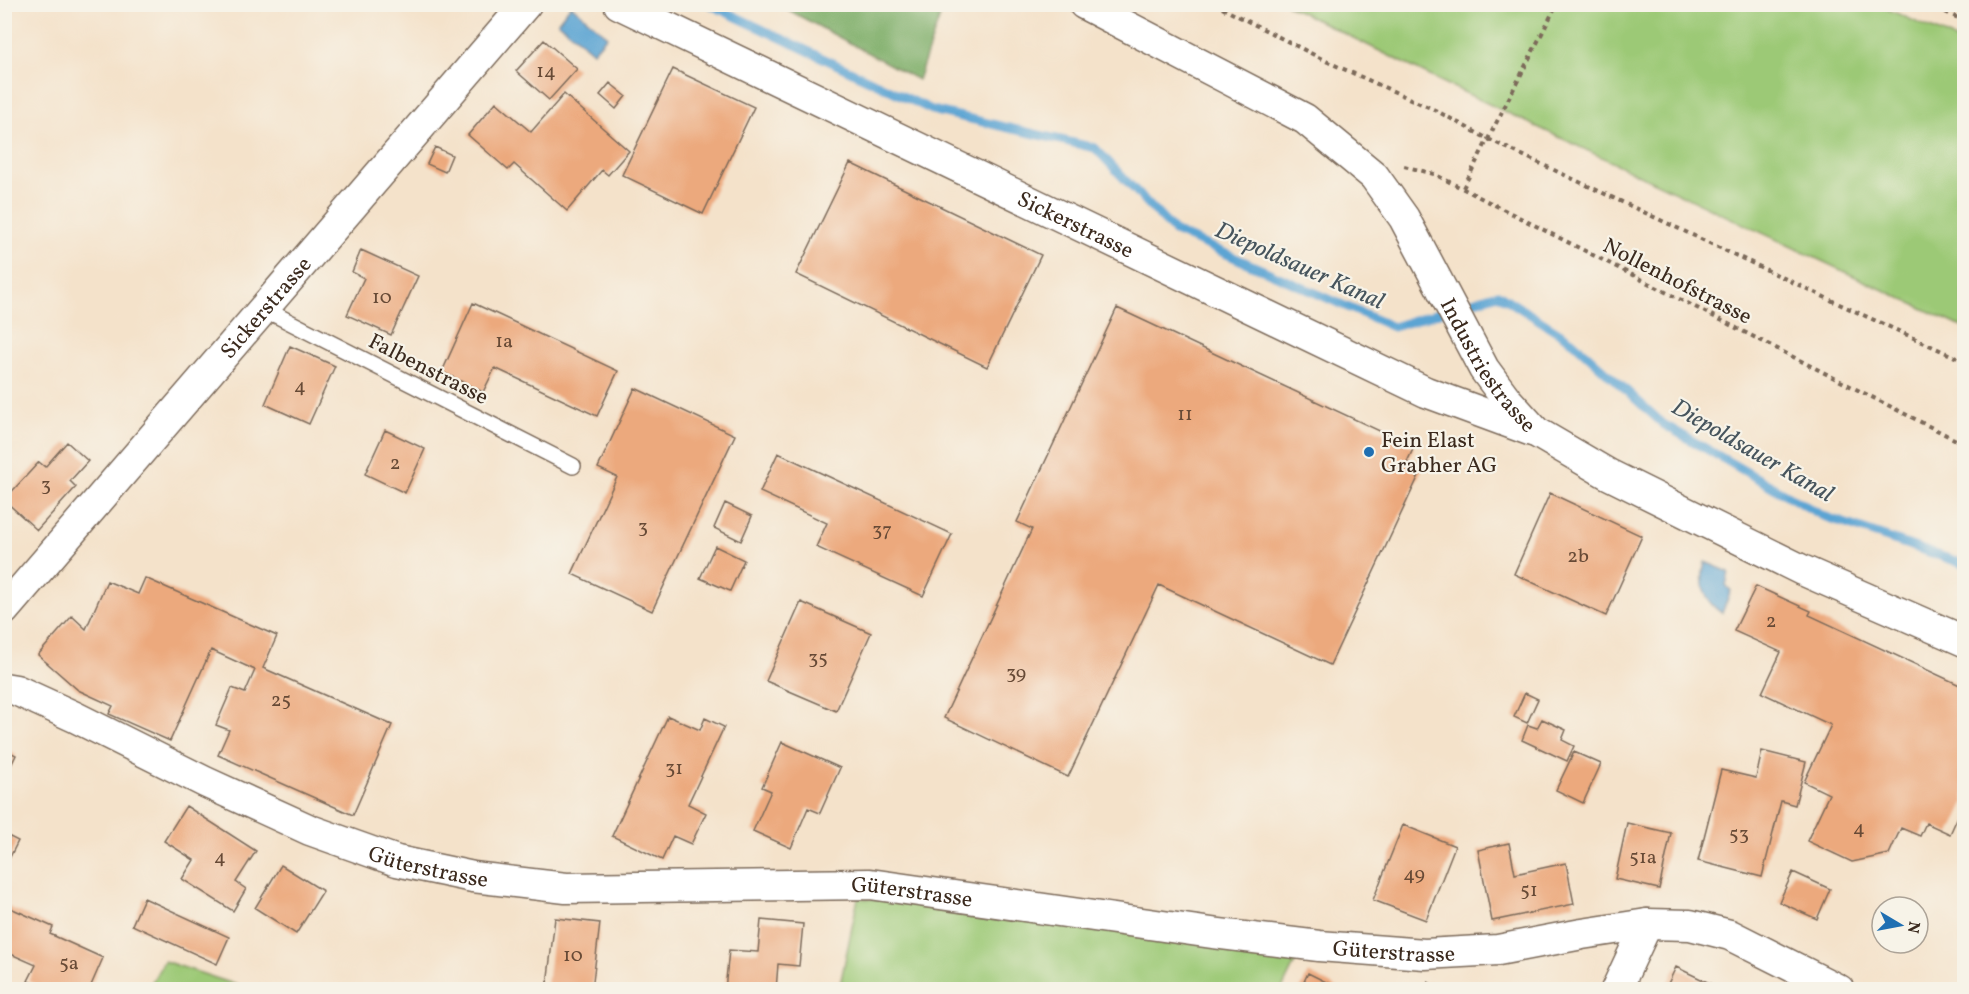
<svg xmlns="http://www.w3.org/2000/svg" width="1969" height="994" viewBox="0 0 1969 994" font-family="Vollkorn,serif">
<rect width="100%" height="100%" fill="#f7f3e8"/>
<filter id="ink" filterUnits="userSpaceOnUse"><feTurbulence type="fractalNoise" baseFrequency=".0167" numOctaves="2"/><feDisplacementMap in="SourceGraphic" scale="12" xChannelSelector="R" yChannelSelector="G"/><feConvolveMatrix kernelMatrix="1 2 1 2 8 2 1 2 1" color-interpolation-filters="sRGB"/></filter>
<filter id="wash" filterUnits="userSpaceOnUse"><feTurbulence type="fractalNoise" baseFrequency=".008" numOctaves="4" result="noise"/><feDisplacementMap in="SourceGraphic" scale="24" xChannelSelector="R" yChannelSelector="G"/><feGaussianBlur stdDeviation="1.35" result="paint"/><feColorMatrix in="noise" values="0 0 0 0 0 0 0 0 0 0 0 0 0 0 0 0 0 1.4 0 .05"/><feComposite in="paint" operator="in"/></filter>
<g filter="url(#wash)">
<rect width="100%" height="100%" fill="#f4e2ca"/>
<path fill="#9cc976" stroke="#6c7a4a" stroke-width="1.5" d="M1287 5H1878L1964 43V328L1440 81Z
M858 898 918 903 1298 956 1282 989 839 990Z
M164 961 249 989H148Z"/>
<path fill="#7dad67" stroke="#5c6c42" stroke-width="1.5" d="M779 5H944L918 80Z"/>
<path fill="#5ca4d3" stroke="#4c6778" stroke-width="1.5" d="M571 5 607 36 593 52 558 22Z
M1705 562 1729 572 1726 585 1731 591 1722 613C1704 602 1699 583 1705 562Z"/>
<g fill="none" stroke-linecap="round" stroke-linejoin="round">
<path stroke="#5ca4d3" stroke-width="9" d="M709 4 932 110 1095 148 1174 231 1393 327 1498 294 1572 341 1663 424 1823 516 1964 564"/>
</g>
<g id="blocks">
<path fill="#eca97d" d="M544 40 577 69 549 100 516 71Z
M673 69 754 107 703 214 622 175Z
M610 83 626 96 616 109 600 95Z
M564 94 629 151 608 175 602 170 567 211 514 164 508 170 468 135 496 102 531 132Z
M435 147 452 155 445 172 427 164Z
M850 163 1041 255 987 367 796 274Z
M361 250 418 276 391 335 347 315 364 278 352 272Z
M473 303 618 371 597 416 495 368 483 392 442 372Z
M1117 308 1414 447 1407 462 1422 469 1330 665 1159 585 1068 777 944 718 1032 529 1017 522Z
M290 346 335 366 309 424 265 404Z
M635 388 735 435 652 611 572 574 617 477 598 468Z
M385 430 425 449 405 493 365 474Z
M67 442 88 461 70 481 76 487 37 530 4 500 39 462 45 467Z
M778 453 952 534 923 596 816 547 827 523 760 492Z
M1550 493 1642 536 1606 616 1514 574Z
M725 503 752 516 741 541 714 528Z
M715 546 744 560 730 591 700 578Z
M145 578 277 636 263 668 392 725 353 815 218 755 229 730 216 725 232 688 245 693 255 670 211 650 170 741 109 714 113 706 78 690 38 655 72 616 86 629 107 581 138 594Z
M1756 586 1811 611 1809 615 1964 687V803L1950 834 1926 823 1920 836 1901 828 1889 854 1852 862 1807 841 1829 794 1804 782 1831 725 1762 693 1781 652 1734 631Z
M801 602 871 633 836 711 766 681Z
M1525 693 1538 699 1527 723 1514 717Z
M668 716 700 730 705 718 724 727 688 804 706 813 691 844 673 836 662 860 612 836Z
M1542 719 1566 730 1562 740 1574 746 1567 761 1522 740 1528 725 1537 728Z
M782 742 840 768 820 813 808 808 791 848 753 831 771 791 762 787Z
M4 749 16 755 4 780Z
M1762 751 1806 762 1795 805 1781 801 1762 877 1698 861 1721 770 1756 778Z
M1574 752 1601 764 1583 803 1556 790Z
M186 806 256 851 236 882 246 889 233 911 182 879 194 860 164 841Z
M1627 823 1671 833 1659 889 1615 879Z
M1403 825 1455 846 1426 920 1373 900Z
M4 834 18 841 4 869Z
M1509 843 1515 874 1566 863 1574 904 1492 921 1478 850Z
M281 865 323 891 296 934 255 908Z
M1793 872 1830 889 1817 919 1779 902Z
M144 898 229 937 217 964 132 925Z
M6 906 53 927 50 934 103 958 89 990H47L28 981 36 965 4 951V910Z
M555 918 600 923 592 990 547 985Z
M761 920 803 924 799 966 778 964 776 990H725L729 950 758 952Z
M1676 967 1724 990H1665Z
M1308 973 1342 990H1300Z
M1428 982 1442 990H1424Z"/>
</g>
</g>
<g filter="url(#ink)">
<use href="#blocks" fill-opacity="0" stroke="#7c6a5a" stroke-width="1.5"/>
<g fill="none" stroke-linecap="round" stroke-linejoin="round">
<defs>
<path id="lane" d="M264 309 573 466"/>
<g id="street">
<path id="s1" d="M619 4 1426 392 1532 431"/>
<path id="s2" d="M1084 4 1305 119 1374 176 1404 218 1484 369 1507 400 1536 432 1608 474 1802 570 1964 641"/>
<path id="s3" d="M4 610 526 4"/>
<path id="s4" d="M4 688 16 690 75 717 205 782 310 830 397 861 473 877 566 888 870 884 1212 933 1319 946 1425 954 1498 950 1582 934 1647 924 1690 925 1730 935 1839 990"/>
<path d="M1616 990 1647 924"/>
</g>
</defs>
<use href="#lane" stroke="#7c6a5a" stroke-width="18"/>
<use href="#street" stroke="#7c6a5a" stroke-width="33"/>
<path stroke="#7c6a5a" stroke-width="4" stroke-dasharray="4.5 4.5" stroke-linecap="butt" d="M1214 4 1328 62 1435 110 1488 139 1837 303 1964 361
M1929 4 1964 21
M1404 166 1434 174 1964 444
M1463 188 1557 4"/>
<use href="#lane" stroke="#fff" stroke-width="15"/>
<use href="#street" stroke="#fff" stroke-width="30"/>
</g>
</g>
<circle fill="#1f6fb2" stroke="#f7f3e8" stroke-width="2" cx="1369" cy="452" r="6"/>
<g text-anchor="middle" stroke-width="4.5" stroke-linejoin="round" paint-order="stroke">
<g font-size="20" fill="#674a36">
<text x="546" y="77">14</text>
<text x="382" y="303">10</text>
<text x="504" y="347">1a</text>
<text x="300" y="392">4</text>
<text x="1185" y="420">11</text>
<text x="395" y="469">2</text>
<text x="46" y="491">3</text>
<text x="643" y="533">3</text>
<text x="882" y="536">37</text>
<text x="1578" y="562">2b</text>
<text x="1771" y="627">2</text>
<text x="818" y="664">35</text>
<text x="1016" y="679">39</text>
<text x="281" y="706">25</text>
<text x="674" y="774">31</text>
<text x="1859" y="834">4</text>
<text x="1739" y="840">53</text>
<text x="220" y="863">4</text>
<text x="1643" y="863">51a</text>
<text x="1414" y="880">49</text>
<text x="1529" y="896">51</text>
<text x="573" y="961">10</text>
<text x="69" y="969">5a</text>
</g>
<g font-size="22" fill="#3b2a1e" stroke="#f7f3e8">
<text dy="8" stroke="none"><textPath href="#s1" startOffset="507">Sickerstrasse</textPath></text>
<text transform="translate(1678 280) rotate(27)" y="8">Nollenhofstrasse</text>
<text dy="8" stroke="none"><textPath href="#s3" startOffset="400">Sickerstrasse</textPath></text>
<text dy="8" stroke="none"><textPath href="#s2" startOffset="560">Industriestrasse</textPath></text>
<text transform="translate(429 368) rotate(27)" y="8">Falbenstrasse</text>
<text dy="8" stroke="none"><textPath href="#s4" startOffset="462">Güterstrasse</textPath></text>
<text dy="8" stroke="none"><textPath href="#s4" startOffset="948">Güterstrasse</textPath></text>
<text dy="8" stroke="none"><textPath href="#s4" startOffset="1434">Güterstrasse</textPath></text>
</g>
<g font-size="22" fill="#3b2a1e" stroke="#f7f3e8" text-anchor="start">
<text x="1381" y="447">Fein Elast<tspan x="1381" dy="25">Grabher AG</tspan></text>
</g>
<g font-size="24" font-style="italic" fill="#47555d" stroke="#f7f3e8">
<text transform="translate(1300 265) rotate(24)" y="8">Diepoldsauer Kanal</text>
<text transform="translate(1753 450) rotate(30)" y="8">Diepoldsauer Kanal</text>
</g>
</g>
<rect width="1969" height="994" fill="none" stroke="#f7f3e8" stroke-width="24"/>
<g transform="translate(1900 925) rotate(100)"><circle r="28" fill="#f7f3e8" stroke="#aca397" stroke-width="1.5"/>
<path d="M0-4.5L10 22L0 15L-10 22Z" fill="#1f6fb2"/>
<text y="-9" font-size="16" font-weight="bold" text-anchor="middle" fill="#3b2a1e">N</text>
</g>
</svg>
